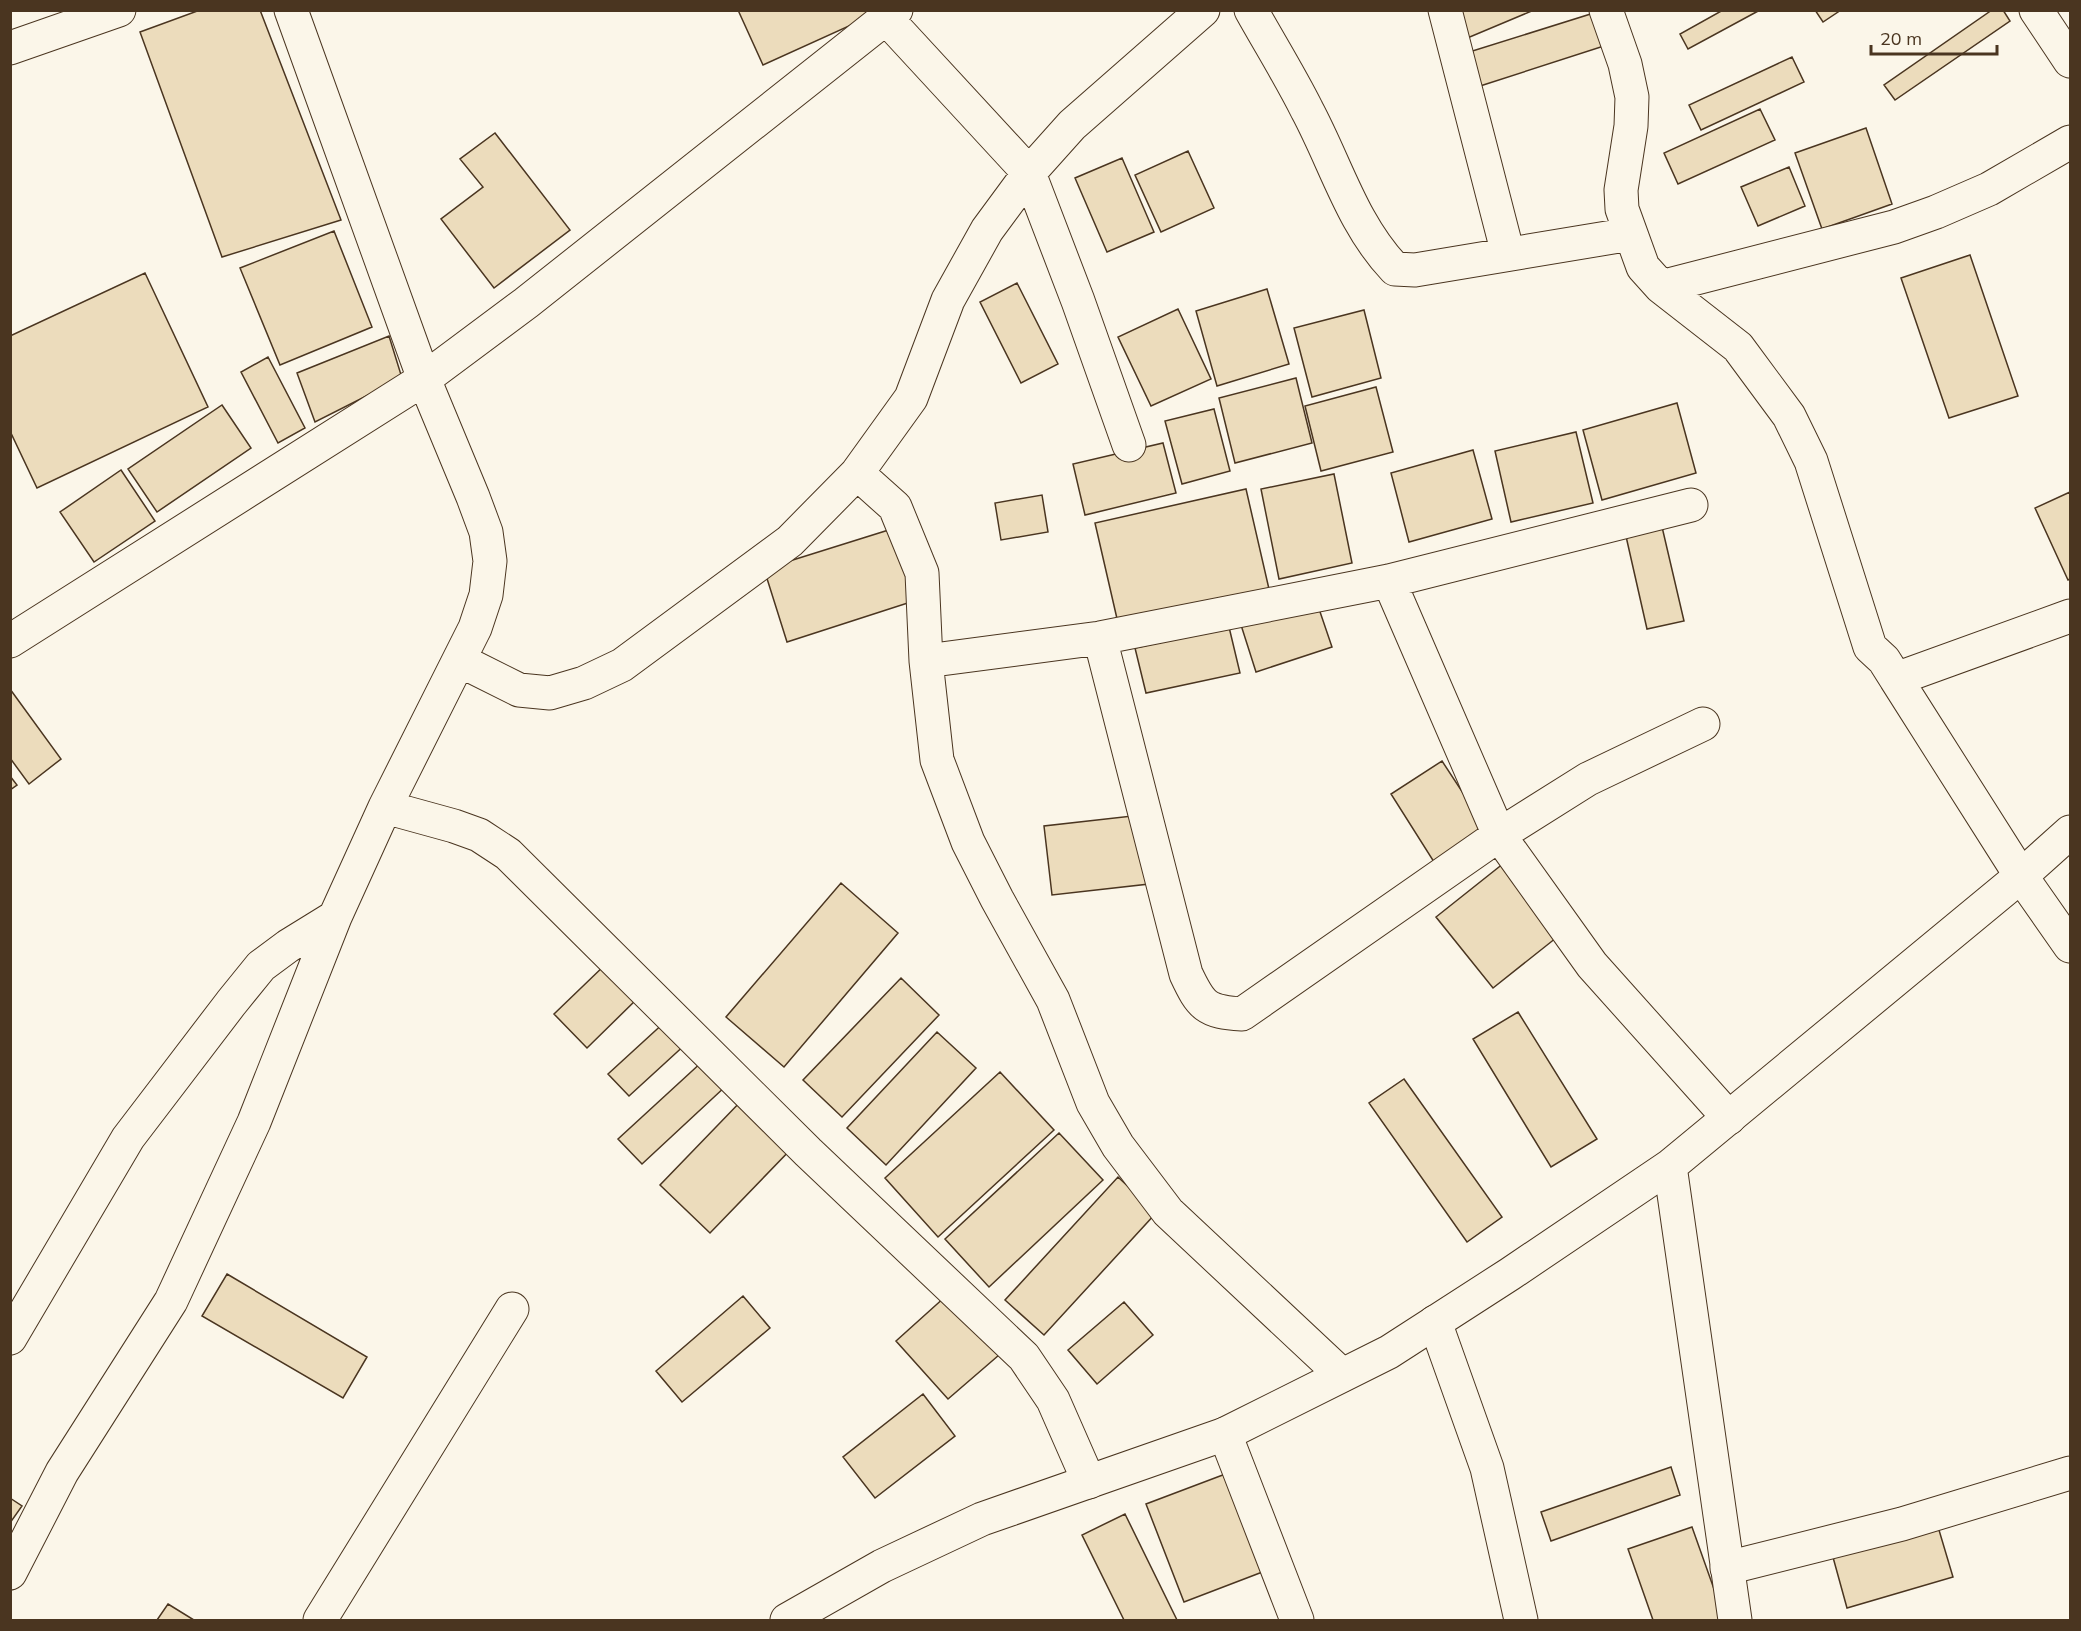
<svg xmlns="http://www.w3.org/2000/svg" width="2081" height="1631" viewBox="0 0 2081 1631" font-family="Mulish,sans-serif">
<rect width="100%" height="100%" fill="#fbf6e9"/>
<path fill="#ecdcbc" stroke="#4a3520" stroke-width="1.5" d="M200 10H260L341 220 222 257 140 32Z
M738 10H879L880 12 763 65Z
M1453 10H1534L1465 39Z
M1723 10H1760L1688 49 1680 34Z
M1815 10H1841L1823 22Z
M1992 10H2003L2010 21 1895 100 1884 85Z
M1597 12 1607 45 1477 87 1466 53Z
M1792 57 1804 82 1701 130 1689 105Z
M1760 109 1775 140 1678 184 1664 153Z
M1866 128 1892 204 1822 229 1795 153Z
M495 133 570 230 494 288 441 219 483 187 460 159Z
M1188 151 1214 208 1161 232 1135 175Z
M1122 158 1154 232 1107 252 1075 178Z
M1789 167 1805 206 1758 226 1741 187Z
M334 231 372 327 280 365 240 268Z
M1970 255 2018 396 1949 418 1901 278Z
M145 273 208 407 37 488 10 431V336Z
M1017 283 1058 364 1021 383 980 302Z
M1267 289 1289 364 1217 386 1196 311Z
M1178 309 1211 379 1151 406 1118 337Z
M1364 310 1381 378 1312 397 1294 328Z
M389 336 402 378 315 422 297 373Z
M268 357 305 428 278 443 241 372Z
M1296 378 1312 443 1235 463 1219 398Z
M1376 387 1393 452 1321 471 1305 406Z
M1677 403 1696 473 1602 500 1583 430Z
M222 405 251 448 157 512 128 469Z
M1214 409 1230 471 1182 484 1165 421Z
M1576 432 1593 503 1511 522 1495 451Z
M1163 443 1176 493 1085 515 1073 464Z
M1473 450 1492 519 1409 542 1391 473Z
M121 470 155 521 94 562 60 512Z
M1334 474 1352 563 1279 579 1261 489Z
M1246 489 1269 589 1118 623 1095 523Z
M2070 492V579L2068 580 2035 508Z
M1042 495 1048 532 1001 540 995 503Z
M1659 514 1684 621 1647 629 1623 523Z
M895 528 917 600 787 642 764 569Z
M1316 600 1332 647 1256 672 1241 625Z
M1229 627 1240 673 1146 693 1135 648Z
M10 689 61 759 29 784 10 758Z
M1442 761 1486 828 1434 862 1391 794Z
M10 776 17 785 10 790Z
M1141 815 1149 884 1052 895 1044 826Z
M1504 863 1561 934 1493 988 1436 917Z
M841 883 898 933 784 1067 726 1017Z
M609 961 641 995 587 1048 554 1014Z
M901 978 939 1015 842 1117 803 1080Z
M1518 1012 1597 1139 1551 1167 1473 1039Z
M667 1020 688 1042 629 1096 608 1074Z
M937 1032 976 1068 886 1165 847 1128Z
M704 1060 727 1085 642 1164 618 1139Z
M1000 1072 1054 1130 938 1237 885 1178Z
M1404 1079 1502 1217 1467 1242 1369 1103Z
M744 1098 794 1146 710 1233 660 1185Z
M1059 1133 1103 1180 989 1287 945 1239Z
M1118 1177 1156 1213 1044 1335 1005 1300Z
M227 1274 367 1357 343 1398 202 1316Z
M743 1296 770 1328 682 1402 656 1371Z
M946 1296 999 1355 948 1399 896 1341Z
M1124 1302 1153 1335 1097 1384 1068 1350Z
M923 1394 955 1436 875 1498 843 1457Z
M1671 1467 1680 1495 1551 1541 1541 1512Z
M1228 1473 1265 1571 1184 1602 1146 1504Z
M10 1498 22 1506 10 1523Z
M1125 1514 1177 1620H1124L1082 1535Z
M1936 1520 1953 1577 1847 1608 1831 1550Z
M1692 1527 1725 1620H1653L1628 1549Z
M168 1604 194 1620H157Z"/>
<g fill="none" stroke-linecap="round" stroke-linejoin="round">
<defs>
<path id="minor" d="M884 10 886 18 1029 173 1078 301 1129 445
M1251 10C1270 44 1290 76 1307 110 1336 164 1352 224 1395 269L1415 270 1631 234
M1445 10 1508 254
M1606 10 1625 64 1632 97 1631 126 1621 190 1622 209 1643 267 1661 287 1738 347 1789 416 1811 461 1870 647 1884 660 1896 679 2070 616
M10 48 119 10
M1661 287 1894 227 1936 212 1989 189 2070 142
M857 473 895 507 922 573 926 661 937 760 968 842 997 899 1053 1000 1093 1103 1118 1146 1168 1212 1342 1375
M1389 581 1499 835 1592 965 1729 1118
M1100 638 1186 974C1201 1006 1206 1012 1242 1014L1499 835 1588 779 1703 724
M10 641 424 379 526 303 896 10
M459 660 519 690 550 693 584 683 622 665 790 541 857 473 911 398 948 300 987 230 1029 173 1072 125 1203 10
M926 661 1100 638 1389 581 1691 505
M1896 679 2021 876 2070 946
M385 807 454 826 479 835 508 854 808 1152 1024 1357 1053 1400 1089 1482
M1435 1322 1487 1468 1521 1620
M10 1338 128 1138 231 1003 261 966 288 946 335 917
M1225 1434 1297 1620
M1727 1568 1902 1524 2070 1473
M10 1573 62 1472 171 1301 254 1122 335 917 385 807 475 628 486 595 490 561 486 532 473 497 424 379 291 10
M320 1620 512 1309"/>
<path id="major" d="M2036 10 2070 61
M1670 1166 1735 1620
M787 1620 882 1566 982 1519 1225 1434 1389 1352 1510 1274 1670 1166 2021 876 2070 832"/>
</defs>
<use href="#minor" stroke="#4a3520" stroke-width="35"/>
<use href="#major" stroke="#4a3520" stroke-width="35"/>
<use href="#minor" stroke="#fbf6e9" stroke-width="33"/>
<use href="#major" stroke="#fbf6e9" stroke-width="33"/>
</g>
<rect width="2081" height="1631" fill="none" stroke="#4a3520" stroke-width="24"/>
<path d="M1871 45v9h126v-9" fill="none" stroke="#4a3520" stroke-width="3"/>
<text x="1880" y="45" font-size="18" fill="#4a3520" stroke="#fbf6e9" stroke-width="4.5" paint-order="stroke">20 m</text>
</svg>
